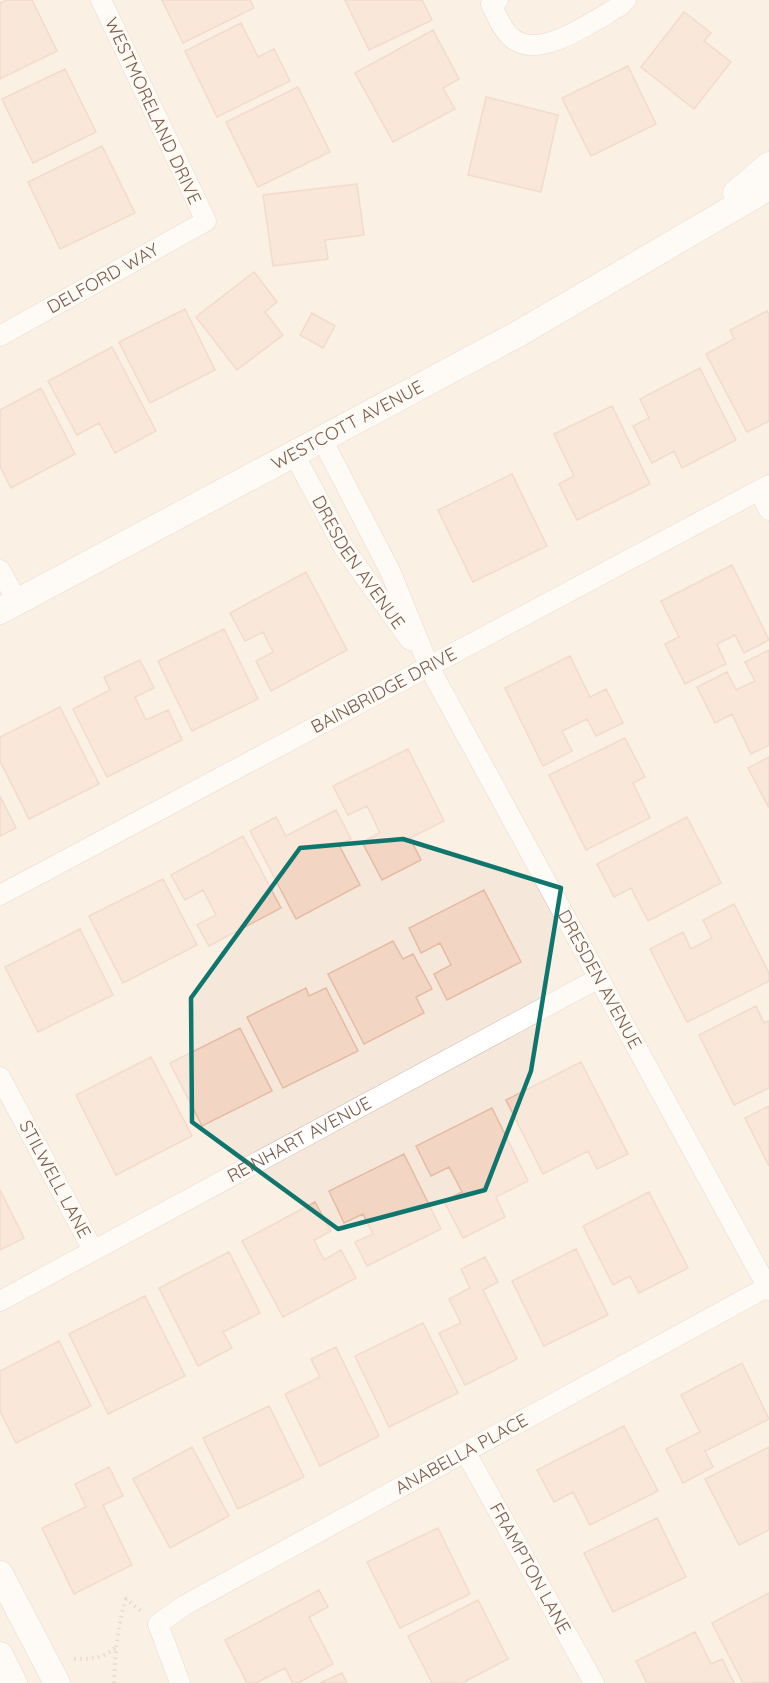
<svg xmlns="http://www.w3.org/2000/svg" width="769" height="1683" viewBox="0 0 769 1683" font-family="Quicksand,sans-serif">
<rect width="100%" height="100%" fill="#fdf6ec"/>
<path fill="#f5e8da" d="M0 0H769V1683H0Z"/>
<path fill="#f3d5c3" stroke="#e6bba3" stroke-width="1.5" d="M7 0H32L57 51 0 79V3Z
M162 0H250L254 8 183 43Z
M345 0H422L432 20 369 50Z
M684 12 711 33 704 41 731 62 694 109 641 67Z
M241 23 258 57 274 49 290 81 217 117 185 51Z
M433 30 459 79 443 88 455 109 393 142 355 73Z
M628 66 656 124 591 156 562 98Z
M65 69 96 132 33 163 2 99Z
M298 87 330 152 258 187 226 122Z
M486 97 558 115 541 192 468 175Z
M102 146 135 213 60 249 28 182Z
M357 184 364 235 325 240 328 259 273 266 263 195Z
M254 272 277 302 265 312 283 335 237 370 196 317Z
M185 309 215 370 150 403 119 342Z
M767 311 769 314V421L747 432 706 354 734 339 730 330Z
M312 313 335 326 323 348 300 335Z
M112 347 156 431 115 453 99 423 77 435 48 381Z
M700 368 736 440 682 468 674 451 652 463 633 426 649 418 640 399Z
M41 388 75 454 11 488 0 466V410Z
M612 406 650 484 577 520 559 484 574 476 554 434Z
M512 474 547 546 473 582 438 510Z
M732 565 769 640 744 653 735 635 717 644 726 664 685 684 665 644 679 637 661 601Z
M306 572 347 650 271 691 256 661 273 652 263 632 245 641 230 613Z
M224 629 258 699 192 731 158 661Z
M769 650V745L751 754 732 714 715 723 697 687 727 672 736 690 755 681 745 662Z
M570 656 590 697 606 689 623 723 596 736 587 719 562 731 572 751 543 766 505 688Z
M140 660 154 688 135 697 146 720 168 710 182 740 107 777 73 709 110 690 104 677Z
M60 707 99 784 29 819 0 761V737Z
M625 738 645 777 633 783 650 818 586 850 549 775Z
M408 749 444 821 410 838 421 860 382 880 362 842 380 833 367 806 348 815 333 786Z
M769 757V808L748 768Z
M0 796 16 828 0 836Z
M336 810 351 839 339 845 360 885 296 919 250 831 276 817 286 836Z
M687 817 721 883 648 921 631 888 614 897 597 864Z
M243 836 281 908 209 946 197 925 216 915 203 890 185 900 171 875Z
M163 879 197 945 123 983 89 916Z
M484 890 521 962 447 1000 434 974 451 965 440 943 421 953 409 928Z
M734 904 769 973V981L687 1022 650 949 683 932 691 949 712 938 703 920Z
M80 929 113 995 38 1032 5 967Z
M393 941 403 959 413 954 432 989 416 997 424 1013 364 1044 328 974Z
M306 988 309 996 326 988 358 1051 283 1088 247 1017Z
M756 1006 764 1023 769 1021V1088L734 1105 699 1035Z
M240 1028 272 1091 202 1126 170 1063Z
M151 1057 192 1136 116 1175 76 1095Z
M581 1062 628 1154 597 1169 588 1151 543 1174 506 1100Z
M769 1106V1166L745 1118Z
M492 1108 528 1181 496 1197 505 1217 463 1238 444 1201 462 1192 449 1167 431 1176 416 1146Z
M404 1154 441 1229 367 1266 355 1242 373 1234 363 1214 344 1223 329 1191Z
M0 1190 24 1238 0 1250Z
M649 1192 688 1268 639 1293 630 1276 613 1285 583 1226Z
M315 1202 331 1231 314 1240 324 1260 341 1250 356 1278 283 1317 242 1241Z
M576 1249 608 1315 544 1346 512 1281Z
M229 1252 260 1313 223 1332 232 1348 198 1366 159 1288Z
M485 1257 498 1282 483 1290 517 1359 465 1385 439 1333 461 1323 449 1299 470 1288 461 1269Z
M145 1296 185 1376 108 1414 69 1334Z
M423 1323 458 1393 389 1427 355 1356Z
M59 1341 91 1406 16 1443 0 1411V1371Z
M336 1347 379 1436 320 1466 285 1394 320 1377 311 1359Z
M742 1363 769 1419 705 1451 713 1467 683 1483 666 1449 700 1432 681 1395Z
M269 1406 304 1477 238 1509 203 1438Z
M624 1426 658 1491 590 1525 573 1492 554 1502 537 1470Z
M192 1447 229 1516 170 1548 133 1479Z
M769 1447V1530L739 1545 705 1479Z
M109 1467 123 1496 103 1505 132 1565 74 1594 42 1528 86 1507 75 1484Z
M657 1518 686 1577 613 1612 584 1553Z
M438 1528 470 1594 400 1628 367 1562Z
M319 1590 328 1607 309 1617 333 1664 298 1683H293L285 1668 256 1683H247L225 1640Z
M769 1593V1682L743 1683 712 1623Z
M478 1600 508 1659 462 1683H432L408 1636Z
M695 1632 711 1664 722 1659 734 1683H647L636 1661Z
M342 1673 347 1683H320Z"/>
<g fill="none" stroke-linecap="round" stroke-linejoin="round">
<defs>
<g id="minor">
<path d="M498 0 491 4C496 14 501 28 510 36 536 64 594 20 620 6L626 0"/>
<path id="s1" d="M0 336 206 221 101 0"/>
<path id="s2" d="M322 439 391 573 429 667 769 1290"/>
<path id="s3" d="M294 454 344 548 410 640"/>
<path d="M759 491 769 510"/>
<path d="M0 570 17 601"/>
<path id="s4" d="M0 895 769 485"/>
<path id="s5" d="M0 1077 93 1250"/>
<path id="s6" d="M0 1301 599 978"/>
<path id="s7" d="M466 1453 594 1683"/>
<path id="s8" d="M180 1683 158 1624 185 1605 767 1287"/>
</g>
<g id="tertiary">
<path d="M736 193 769 165"/>
<path id="s9" d="M0 611 518 334 769 187"/>
<path d="M0 1574 57 1683"/>
<path d="M0 1655 14 1683"/>
</g>
</defs>
<use href="#minor" stroke="#d1beb0" stroke-width="21"/>
<use href="#tertiary" stroke="#d1beb0" stroke-width="27"/>
<path stroke="#d9b8a5" stroke-width="4" stroke-dasharray="1.5 4.5" stroke-linecap="butt" d="M74 1659C91 1659 102 1659 115 1648
M114 1683C115 1654 117 1627 126 1599L141 1611"/>
<use href="#minor" stroke="#fff" stroke-width="20"/>
<use href="#tertiary" stroke="#fff" stroke-width="26"/>
</g>
<path d="M0 0H769V1683H0ZM403 839 561 888 531 1071 485 1190 338 1229 192 1122 191 998 300 848Z" fill="#fdf6ec" fill-opacity=".55" fill-rule="evenodd"/>
<path fill="none" stroke="#0f766e" stroke-width="4.5" stroke-linejoin="round" d="M403 839 561 888 531 1071 485 1190 338 1229 192 1122 191 998 300 848Z"/>
<g text-anchor="middle" stroke-width="4.5" stroke-linejoin="round" paint-order="stroke">
<g font-size="18" fill="#7a5c4d" stroke="#fffaf3">
<text transform="translate(153 111) rotate(65)" y="6">WESTMORELAND DRIVE</text>
<text dy="6" stroke="none"><textPath href="#s1" startOffset="118">DELFORD WAY</textPath></text>
<text dy="6" stroke="none"><textPath href="#s9" startOffset="394">WESTCOTT AVENUE</textPath></text>
<text dy="6" stroke="none"><textPath href="#s3" startOffset="126">DRESDEN AVENUE</textPath></text>
<text dy="6" stroke="none"><textPath href="#s4" startOffset="435">BAINBRIDGE DRIVE</textPath></text>
<text dy="6" stroke="none"><textPath href="#s2" startOffset="608">DRESDEN AVENUE</textPath></text>
<text dy="6" stroke="none"><textPath href="#s6" startOffset="340">REINHART AVENUE</textPath></text>
<text dy="6" stroke="none"><textPath href="#s5" startOffset="116">STILWELL LANE</textPath></text>
<text dy="6" stroke="none"><textPath href="#s8" startOffset="411">ANABELLA PLACE</textPath></text>
<text dy="6" stroke="none"><textPath href="#s7" startOffset="132">FRAMPTON LANE</textPath></text>
</g>
</g>
</svg>
